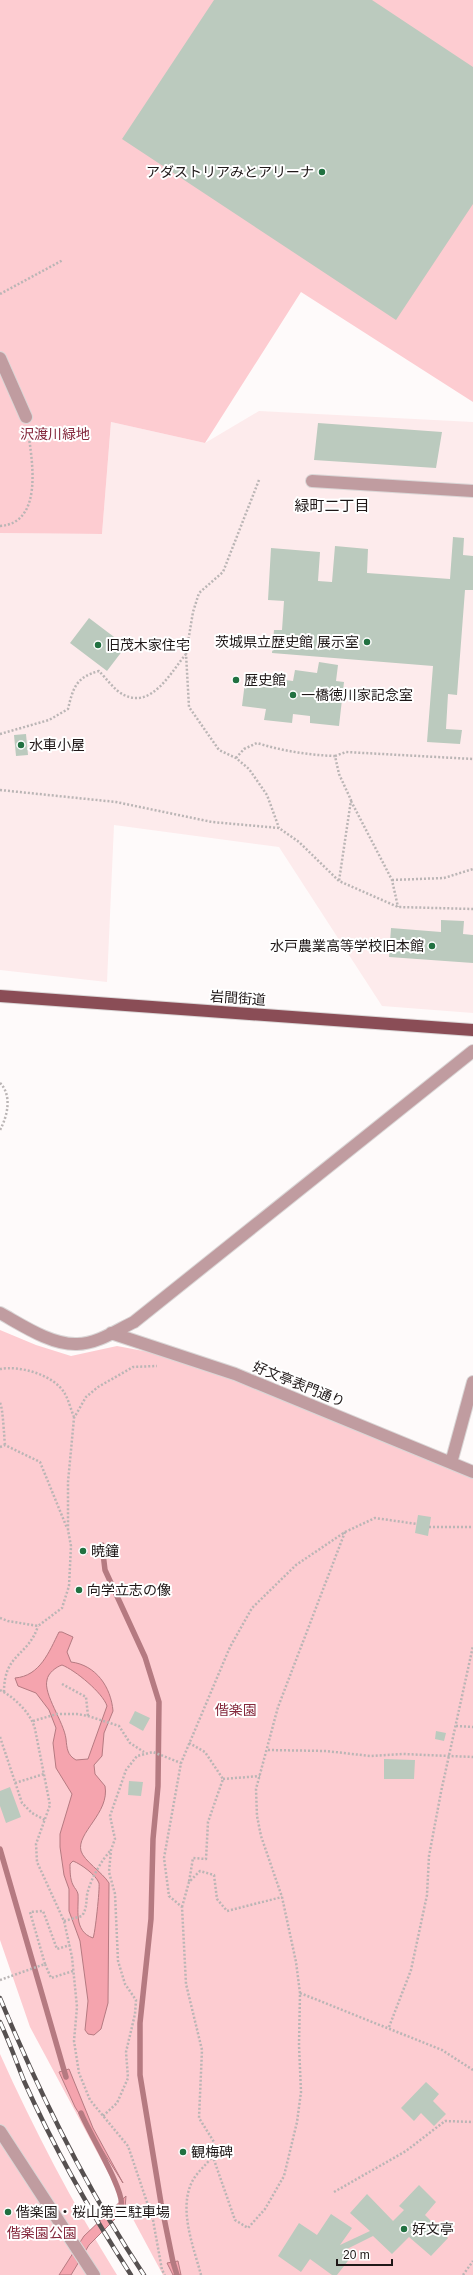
<svg xmlns="http://www.w3.org/2000/svg" width="473" height="2275" viewBox="0 0 473 2275" font-family="Arial,'Noto Sans JP',sans-serif">
<rect width="100%" height="100%" fill="#fefafa"/>
<path fill="#fdebec" d="M259 411 473 422V1013L382 1006 279 847 114 825 107 982 0 970V533L102 534 111 422 205 443Z"/>
<path fill="#fdccd1" d="M0 0H473V402L301 292 205 443 111 422 102 534 0 533Z
M0 1330 36 1345 71 1356 117 1346 154 1353 237 1381 473 1478V2275H163L30 2027 0 1940Z
M0 2054C34 2130 73 2204 117 2275H0Z"/>
<path fill="#f5a4ae" stroke="#b57a81" fill-rule="evenodd" d="M59 1632H62L73 1637 67 1652 71 1662C96 1665 111 1687 113 1711L104 1733 102 1756 94 1765 95 1774 105 1786C110 1813 76 1833 81 1851 84 1861 102 1872 109 1883L108 2003 101 2029 94 2035 88 2034 85 2030 88 2001 80 1941 69 1911V1889L64 1875 60 1847V1834L72 1794 56 1768 53 1743 56 1728 49 1710 36 1693 18 1686 15 1678C40 1676 49 1652 59 1632ZM62 1665C75 1670 103 1693 107 1706L88 1759 76 1760C67 1755 67 1748 66 1739 64 1722 43 1694 47 1680 48 1673 56 1667 62 1665ZM73 1861C81 1864 96 1875 99 1883 100 1888 95 1935 93 1938 73 1931 79 1909 78 1894 77 1890 75 1889 73 1885 70 1879 70 1871 70 1864Z
M69 2069 93 2128 123 2183 75 2107 59 2072Z
M126 2196 125 2209 89 2245 71 2275H59L84 2236Z
M178 2261 181 2275H173L167 2263Z"/>
<g fill="none" stroke-linecap="round" stroke-linejoin="round">
<path stroke="#b57a81" stroke-width="5.5" d="M102 1545 105 1570 145 1657 159 1702 158 1786 153 1839 151 1919 140 2023V2075L161 2203 173 2262 177 2275
M0 1849 66 2077
M81 2113C88 2131 126 2193 121 2206"/>
</g>
<path fill="#bbcabe" d="M214 0H372L473 67V204L396 320 122 139Z
M318 423 442 432 436 468 314 460Z
M453 537 464 538 463 555 473 556V590H465L457 695 448 694 446 729 462 730 460 744 427 742 433 666 272 653 274 630H282L284 601 268 600 271 548 320 552 318 581 332 582 335 546 368 549 367 573 450 579Z
M89 618 126 646 107 671 70 643Z
M319 662 338 665 336 681 344 682 339 726 310 723V716L293 714 292 723 264 720 266 709 242 706 245 682 261 684 262 677 293 681 295 670 317 673Z
M26 734 28 755 16 756 14 735Z
M441 920 464 921 463 934 473 935V963L389 957 391 928 441 932Z
M418 1515 431 1517 428 1536 415 1533Z
M86 1547 88 1554 81 1555 79 1548Z
M135 1711 150 1718 143 1731 129 1723Z
M436 1731 446 1733 444 1741 435 1739Z
M384 1759 415 1760 414 1779H384Z
M129 1781 143 1782 141 1796 128 1795Z
M10 1787 21 1817 6 1823 0 1806V1791Z
M426 2082 439 2094 433 2101 446 2114 434 2126 421 2113 414 2121 401 2108Z
M419 2185 436 2202 425 2215 448 2238 431 2256 409 2237 392 2254 373 2236 343 2251 351 2257 337 2275H332L310 2259 301 2272 278 2256 299 2223 317 2235 331 2214 352 2228 340 2245 370 2231 350 2213 367 2194 393 2221 404 2210 399 2206Z"/>
<g fill="none" stroke-linecap="round" stroke-linejoin="round">
<defs>
<path id="minor" d="M0 358 26 417
M312 481 473 491
M0 1313C22 1325 51 1345 77 1344 97 1344 117 1330 134 1322L473 1051
M111 1333 235 1374 473 1472
M451 1463 473 1382
M0 2131 94 2275"/>
<path id="major" d="M0 996 473 1030"/>
</defs>
<use href="#minor" stroke="#dad6d6" stroke-width="14"/>
<use href="#major" stroke="#dad6d6" stroke-width="14"/>
<path stroke="#bab5b5" stroke-width="2.5" stroke-dasharray="2 2" stroke-linecap="butt" d="M0 294 63 260
M259 480 223 572 199 593 193 612 186 654 189 707 219 750 236 758 249 769 267 795 279 828
M0 526C44 523 32 460 28 431
M0 734 49 720 68 709C73 688 76 677 99 671 106 678 115 691 124 695 152 709 171 672 186 654
M335 756 346 752 473 759
M236 758 244 749 257 743C283 751 308 755 335 756L339 774 351 800 339 881
M0 790 116 802 212 822 279 828 299 842 339 881 398 907 473 909
M351 801 392 880 398 907
M392 880 444 878 473 869
M0 1083C12 1095 8 1115 0 1130
M0 1369C19 1365 55 1375 65 1394 69 1401 71 1410 74 1417
M0 1403C3 1408 4 1436 5 1445
M0 1447 5 1445 40 1462 67 1528
M429 1527H473
M345 1532 278 1707 256 1789 257 1816 261 1836 282 1897 296 1962 300 1993 299 2045 301 2092 297 2122 284 2176 265 2209 248 2228 235 2220 213 2157 214 2142 199 2118 202 2050 186 1984 182 1907 169 1896 164 1858 181 1763 230 1647 252 1608 296 1565 345 1532 375 1518 417 1524
M0 1618 8 1621 38 1626 62 1608 69 1586 71 1546 68 1530V1482L74 1418 86 1397 98 1387 133 1367 157 1366
M62 1684 86 1697 88 1716
M0 1690C14 1697 31 1713 35 1729L50 1805 36 1844 37 1862 64 1921 72 1957 77 2007 74 2041 79 2073 90 2100 128 2146 153 2220 162 2270 165 2275
M4 1692C4 1653 28 1657 38 1626
M33 1721 57 1714H77L88 1716 119 1726 130 1743 144 1752
M456 1726 473 1727
M0 1737 22 1803 32 1813 45 1820
M189 1743 205 1752 223 1779 208 1822 206 1859 193 1858 189 1882
M268 1750 326 1751 370 1756 403 1754 473 1757
M223 1779 260 1776
M15 1783 44 1774
M182 1907 189 1882 200 1871 214 1875 217 1899 227 1911 282 1897
M64 1921 82 1916C87 1908 86 1903 87 1895 90 1880 101 1861 111 1850
M45 1964 30 1912 43 1911 57 1949 70 1945
M0 1980 45 1964 51 1978 73 1971
M300 1993 442 2050 473 2070
M389 2027 411 1970 427 1895 429 1856 441 1792 473 1646
M103 2116 117 2103 128 2078 126 2052 135 2014 136 2000 125 1984 118 1961 115 1894 109 1872 111 1850 115 1839 110 1816 126 1770 137 1756 153 1752 181 1763
M334 2192 406 2151 445 2121 473 2122
M201 2275C194 2248 179 2212 191 2184 195 2174 206 2165 212 2157
M463 2275 473 2261"/>
<use href="#minor" stroke="#c09ca0" stroke-width="12"/>
<use href="#major" stroke="#8a4d56" stroke-width="12"/>
<defs>
<path id="rail" d="M0 1998C40 2095 86 2188 144 2275
M0 2022C9 2041 16 2061 24 2081 54 2148 91 2213 131 2275"/>
</defs>
<use href="#rail" stroke="#565050" stroke-width="4.5"/>
<use href="#rail" stroke="#fff" stroke-width="3" stroke-dasharray="9" stroke-linecap="butt"/>
</g>
<g fill="#217141" stroke="#fff" stroke-width="1.5">
<circle cx="322" cy="172" r="4"/>
<circle cx="367" cy="642" r="4"/>
<circle cx="98" cy="645" r="4"/>
<circle cx="236" cy="680" r="4"/>
<circle cx="293" cy="695" r="4"/>
<circle cx="21" cy="745" r="4"/>
<circle cx="432" cy="946" r="4"/>
<circle cx="83" cy="1551" r="4"/>
<circle cx="79" cy="1590" r="4"/>
<circle cx="183" cy="2152" r="4"/>
<circle cx="8" cy="2212" r="4"/>
<circle cx="404" cy="2229" r="4"/>
</g>
<g text-anchor="middle" stroke-width="4" stroke-linejoin="round" paint-order="stroke">
<g font-size="14" fill="#1f1818" stroke="#fff" text-anchor="start">
<text x="314" y="177" text-anchor="end">アダストリアみとアリーナ</text>
<text x="359" y="647" text-anchor="end">茨城県立歴史館 展示室</text>
<text x="106" y="650">旧茂木家住宅</text>
<text x="244" y="685">歴史館</text>
<text x="301" y="700">一橋徳川家記念室</text>
<text x="29" y="750">水車小屋</text>
<text x="424" y="951" text-anchor="end">水戸農業高等学校旧本館</text>
<text x="91" y="1556">暁鐘</text>
<text x="87" y="1595">向学立志の像</text>
<text x="191" y="2157">観梅碑</text>
<text x="16" y="2217">偕楽園・桜山第三駐車場</text>
<text x="412" y="2234">好文亭</text>
</g>
<g font-size="14" fill="#84283c" stroke="#fff">
<text x="55" y="439">沢渡川緑地</text>
<text x="236" y="1715">偕楽園</text>
<text x="42" y="2238">偕楽園公園</text>
</g>
<g font-size="14" fill="#1f1818" stroke="#fff">
<text transform="translate(238 998) rotate(4)" y="5">岩間街道</text>
<text transform="translate(299 1384) rotate(22)" y="5">好文亭表門通り</text>
</g>
<g font-size="15" fill="#1f1818" stroke="#fff">
<text x="332" y="511">緑町二丁目</text>
</g>
</g>
<path d="M337 2259v6h55v-6" fill="none" stroke="#1f1818" stroke-width="2"/>
<text x="343" y="2259" font-size="12" fill="#1f1818" stroke="#ffffff" stroke-width="3" paint-order="stroke">20 m</text>
</svg>
